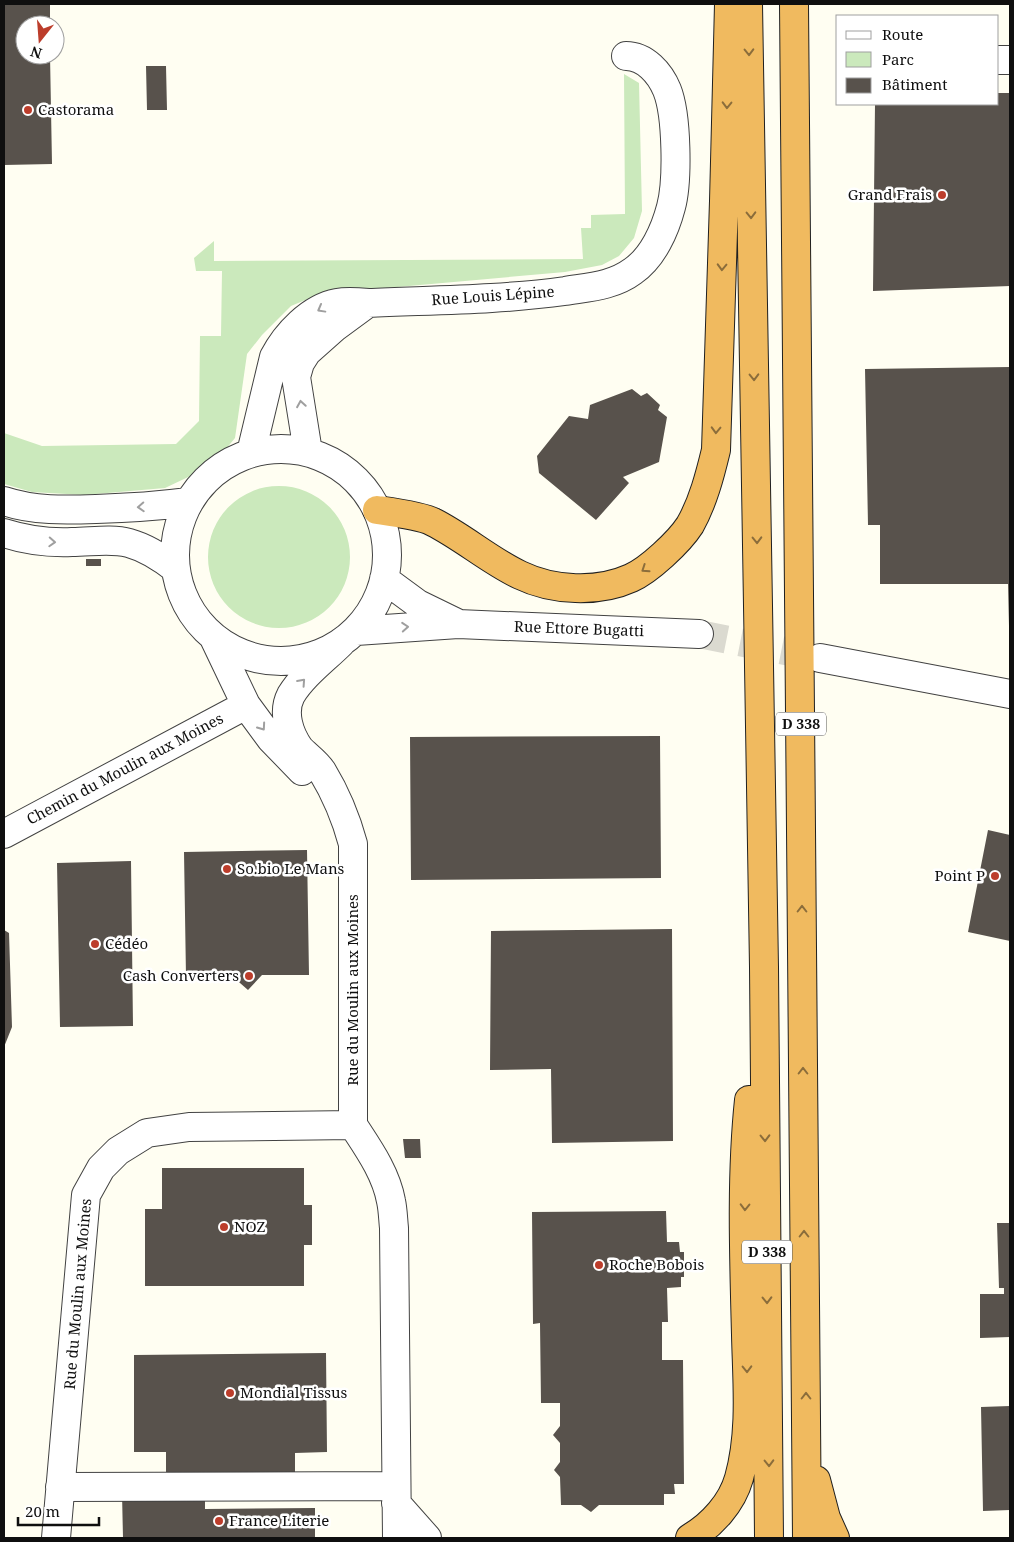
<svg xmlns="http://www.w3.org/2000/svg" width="1014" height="1542" viewBox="0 0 1014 1542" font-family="'Noto Serif',serif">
<rect width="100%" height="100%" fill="#fffef2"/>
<path fill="#cbe9bc" d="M624 74 639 83 642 211 634 238 619 256 602 265 565 272 330 293 310 298 291 306 262 335 247 354 235 438 216 461 203 470 165 488 84 495 32 492 4 484V433L42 446 176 444 199 421 200 336H221L222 271H196L194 258 214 241V261L583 259 581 228H591V215L625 214Z
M208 557a71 71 0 1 1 142 0a71 71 0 1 1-142 0Z"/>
<path fill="#58524c" d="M4 4H50V25H25V55H50L52 164 4 165Z
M146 66H166L167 110H147Z
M998 93H1010V286L873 291 875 104H998Z
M1010 367V626H1009L1008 584H880V525H868L865 369Z
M632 389 641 396 647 393 660 405 658 410 667 417 659 462 623 477 629 483 596 520 539 473 537 456 569 416 588 419 590 405Z
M86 559H101V566H86Z
M660 736 661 878 411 880 410 737Z
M988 830 1010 835V941L968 932Z
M307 850 309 975H262L248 990 232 976 186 977 184 852Z
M131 861 133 1026 60 1027 57 863Z
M672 929 673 1141 552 1143 551 1069 490 1070 491 931Z
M4 930 9 933 12 1027 4 1047Z
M403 1139H420L421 1158H405Z
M162 1168H304V1205H312V1245H304V1286H145V1209H162Z
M666 1211 667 1242H679L680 1252H684V1277H681V1287L667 1288 668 1322H662V1360H683L684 1484H674L675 1494H664V1505H599L591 1512 581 1505H561L560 1477 554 1470 560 1462V1443L553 1435 560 1426V1403H541L540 1323 533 1324 532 1212Z
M997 1223H1010V1337L980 1338V1294H1004V1288H999Z
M326 1353 327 1452 295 1453V1472L166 1473V1452H134V1355Z
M1010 1406V1510L983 1511 981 1407Z
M205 1492V1509L315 1508V1538H123L122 1493Z"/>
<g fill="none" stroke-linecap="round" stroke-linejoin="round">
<path stroke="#dbdad0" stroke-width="28" stroke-dasharray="28 14" stroke-linecap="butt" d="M699 634 820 658"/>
<defs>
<path id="minor" d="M998 60H1010
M175 555a106 106 0 1 1 212 0a106 106 0 1 1-212 0Z
M308 452 296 377 300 363 307 352 334 328 368 303
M251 453 274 357C286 334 310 308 337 303 347 301 358 302 368 303 434 300 500 300 565 291 589 287 613 286 633 271 653 257 665 230 671 207 678 181 677 115 667 90 660 73 645 56 626 56
M4 501C34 511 65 510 96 509 128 508 158 506 189 502
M4 533C26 540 49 543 72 542 91 542 111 538 129 543 147 548 162 558 176 569
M384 579 418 604 457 623
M356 631 458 624 699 634
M214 638 246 705 271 739 302 771
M341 643C325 659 303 675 291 695 282 712 289 734 300 749 307 756 316 762 322 771 336 794 346 818 353 844V1125C368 1148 386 1173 391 1201 393 1210 393 1219 394 1228L397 1538
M820 658 1010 694
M4 834 246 705
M60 1487 396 1486
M396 1503 427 1538
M56 1538 86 1195 101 1168 118 1151 147 1133 189 1127 353 1125"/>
<path id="highway" d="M748 4 764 967 769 1538
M794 4 807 1538
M377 510C391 512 422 516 433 522 463 537 490 561 520 575 553 591 598 593 631 578 649 570 679 542 690 525 703 502 710 475 716 450L724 201 729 4
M816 1480 826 1518 835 1538
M690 1538C712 1525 732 1503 739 1478 752 1432 747 1381 746 1335 744 1258 741 1176 749 1100"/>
</defs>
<use href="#minor" stroke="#424242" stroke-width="30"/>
<use href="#highway" stroke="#202020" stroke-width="30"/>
<use href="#minor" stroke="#fff" stroke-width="28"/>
<use href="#highway" stroke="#f0ba5f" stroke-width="28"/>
</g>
<defs><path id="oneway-chevron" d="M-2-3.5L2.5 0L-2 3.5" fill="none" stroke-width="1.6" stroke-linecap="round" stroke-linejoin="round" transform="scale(1.25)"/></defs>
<g stroke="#8b6d3b">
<use href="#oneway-chevron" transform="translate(749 52) rotate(89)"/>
<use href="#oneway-chevron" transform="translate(727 105) rotate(91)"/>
<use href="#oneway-chevron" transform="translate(751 215) rotate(89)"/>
<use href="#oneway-chevron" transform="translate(722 267) rotate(92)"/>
<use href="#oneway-chevron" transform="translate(754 377) rotate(89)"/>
<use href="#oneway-chevron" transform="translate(716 430) rotate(92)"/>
<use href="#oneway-chevron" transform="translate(757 540) rotate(89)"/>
<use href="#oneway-chevron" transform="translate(645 569) rotate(146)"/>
<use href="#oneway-chevron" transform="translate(802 909) rotate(-90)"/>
<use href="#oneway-chevron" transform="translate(803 1071) rotate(-90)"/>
<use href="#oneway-chevron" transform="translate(765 1138) rotate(89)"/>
<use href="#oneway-chevron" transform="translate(745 1207) rotate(91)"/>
<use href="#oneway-chevron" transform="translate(804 1234) rotate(-90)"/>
<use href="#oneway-chevron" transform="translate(767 1300) rotate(89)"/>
<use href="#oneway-chevron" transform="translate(747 1369) rotate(89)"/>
<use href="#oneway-chevron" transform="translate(806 1396) rotate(-90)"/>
<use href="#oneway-chevron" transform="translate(769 1463) rotate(89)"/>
</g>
<g stroke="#9f9f9f">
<use href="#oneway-chevron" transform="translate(321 309) rotate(151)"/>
<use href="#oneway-chevron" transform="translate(301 404) rotate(-99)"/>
<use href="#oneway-chevron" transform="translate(141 507) rotate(177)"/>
<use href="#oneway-chevron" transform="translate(52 542) rotate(3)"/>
<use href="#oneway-chevron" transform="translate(405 627) rotate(-4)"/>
<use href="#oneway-chevron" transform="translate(302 682) rotate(-48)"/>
<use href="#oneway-chevron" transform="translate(262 727) rotate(55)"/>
</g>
<g fill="#bc3d2b" stroke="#fff" stroke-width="2">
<circle cx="28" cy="110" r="5"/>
<circle cx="942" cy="195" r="5"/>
<circle cx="227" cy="869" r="5"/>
<circle cx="995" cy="876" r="5"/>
<circle cx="95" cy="944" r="5"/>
<circle cx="249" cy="976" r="5"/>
<circle cx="224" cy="1227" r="5"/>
<circle cx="599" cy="1265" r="5"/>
<circle cx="230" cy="1393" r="5"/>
<circle cx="219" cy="1521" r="5"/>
</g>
<g text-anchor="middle" stroke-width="5" stroke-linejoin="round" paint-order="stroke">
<g fill="#fff" stroke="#575757" stroke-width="1">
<rect x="776" y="712.5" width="50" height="23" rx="4"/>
<rect x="742" y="1240.5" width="50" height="23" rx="4"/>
</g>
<g font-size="14" font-weight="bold" fill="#0f0f0f">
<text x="801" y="729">D 338</text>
<text x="767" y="1257">D 338</text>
</g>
<g font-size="15" fill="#0f0f0f" stroke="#fff" text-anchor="start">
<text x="38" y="115">Castorama</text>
<text x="932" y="200" text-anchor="end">Grand Frais</text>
<text x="237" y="874">So.bio Le Mans</text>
<text x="985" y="881" text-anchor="end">Point P</text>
<text x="105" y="949">Cédéo</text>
<text x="239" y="981" text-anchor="end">Cash Converters</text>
<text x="234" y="1232">NOZ</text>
<text x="609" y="1270">Roche Bobois</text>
<text x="240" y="1398">Mondial Tissus</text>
<text x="229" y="1526">France Literie</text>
</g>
<g font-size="15" fill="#0f0f0f" stroke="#fff">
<text transform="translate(493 296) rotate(-4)" y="5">Rue Louis Lépine</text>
<text transform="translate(579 629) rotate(2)" y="5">Rue Ettore Bugatti</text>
<text transform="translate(125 769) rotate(-28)" y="5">Chemin du Moulin aux Moines</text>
<text transform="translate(353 990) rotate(-90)" y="5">Rue du Moulin aux Moines</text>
<text transform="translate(78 1294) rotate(-85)" y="5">Rue du Moulin aux Moines</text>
</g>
</g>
<rect width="1014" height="1542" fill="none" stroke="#0f0f0f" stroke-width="10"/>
<rect x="836" y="15" width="162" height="90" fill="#ffffff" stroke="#9f9f9f"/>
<rect x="846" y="31" width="25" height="8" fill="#ffffff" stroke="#9f9f9f"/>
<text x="882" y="40" font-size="15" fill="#0f0f0f">Route</text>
<rect x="846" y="52" width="25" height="15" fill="#cbe9bc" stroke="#9f9f9f"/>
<text x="882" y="65" font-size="15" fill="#0f0f0f">Parc</text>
<rect x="846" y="78" width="25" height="15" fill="#58524c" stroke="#9f9f9f"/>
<text x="882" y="90" font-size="15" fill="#0f0f0f">Bâtiment</text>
<g transform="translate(40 40) rotate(197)"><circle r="24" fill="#ffffff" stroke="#9f9f9f"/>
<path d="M0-4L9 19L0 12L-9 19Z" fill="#bc3d2b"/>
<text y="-8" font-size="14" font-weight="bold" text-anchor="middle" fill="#0f0f0f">N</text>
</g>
<path d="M18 1517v8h81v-8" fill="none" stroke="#0f0f0f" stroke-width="2.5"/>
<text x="25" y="1517" font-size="15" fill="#0f0f0f" stroke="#ffffff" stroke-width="4" paint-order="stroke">20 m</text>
</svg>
